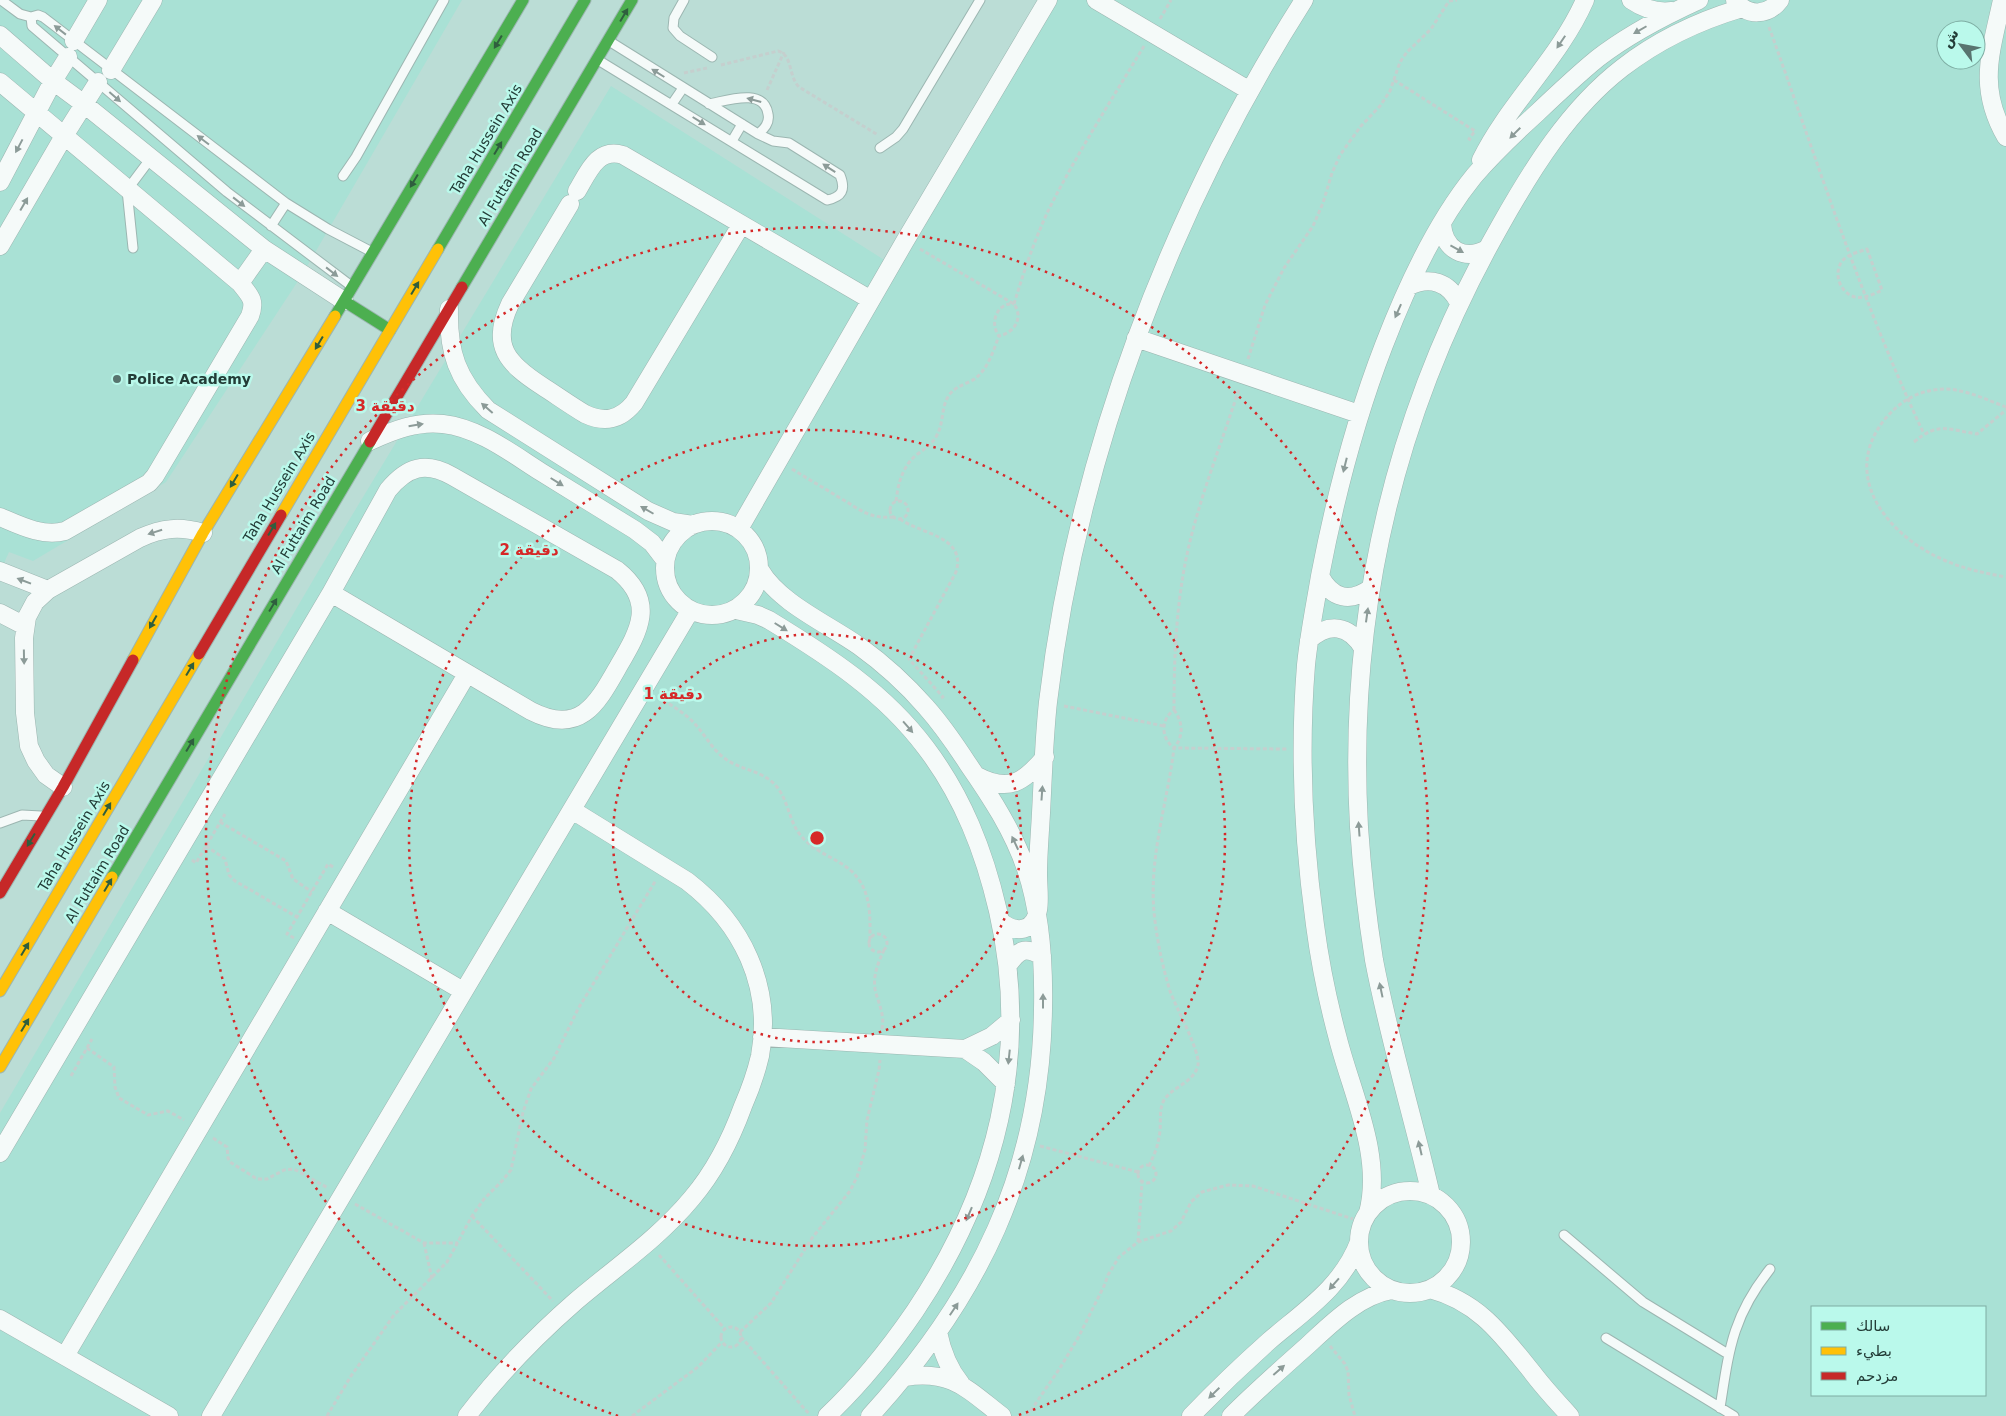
<svg xmlns="http://www.w3.org/2000/svg" width="2006" height="1416" viewBox="0 0 2006 1416" font-family="'DejaVu Sans',Cairo,sans-serif">
<rect width="100%" height="100%" fill="#bbddd6"/>
<path fill="#a9e1d5" fill-rule="evenodd" d="M0 0H462L302 275 166 482 33 561 9 552 0 572Z
M1048 0H2006V1416H0V1113L319 570 611 86 889 263ZM1946 30H1976V60H1946ZM1812 1307H1985V1395H1812Z"/>
<g fill="none" stroke-linecap="round" stroke-linejoin="round">
<defs>
<path id="lane" d="M1 0 20 14 31 17 38 15 43 17 286 203 328 229 372 252
M684 0 674 18 673 28 680 36 712 57
M31 17 32 26 227 192 350 285
M598 60 827 200C842 197 846 190 840 175L789 143 773 141 758 134 609 41
M672 104 683 88
M709 104C726 101 764 87 768 114 770 123 764 129 758 134
M732 141 742 124
M880 148 896 137 903 129 980 0
M343 176 356 157 444 0
M271 226 286 203
M133 248 127 190 151 158
M0 823 22 815 41 816
M1564 1235 1643 1302 1728 1354
M1606 1338 1734 1416
M1720 1408C1729 1350 1732 1317 1770 1269"/>
<path id="street" d="M1096 0 1250 91
M1631 0C1644 9 1657 13 1672 11
M1735 0C1747 17 1768 16 1780 0
M2002 0C1991 52 1977 87 2006 137
M0 35 53 81 84 104 264 249 344 301
M74 41 98 0
M111 70 153 0
M0 82 240 283C250 296 256 300 250 316L155 476 149 483 65 531C43 537 21 526 0 517
M1481 160C1509 103 1559 59 1585 0
M0 182 53 81 68 57
M577 191C588 173 597 147 623 155L871 300
M570 204 510 304C490 346 508 364 542 386 556 395 570 405 585 414 604 423 620 420 634 403L741 225
M1442 224C1444 250 1464 261 1487 249
M0 246 64 136 98 82
M240 283 264 249
M1409 286C1430 276 1449 282 1459 303
M449 309C448 352 457 379 488 410L648 511 673 522 693 525
M1136 338 1359 414
M370 441C394 430 417 421 443 424 479 428 511 453 541 472 572 491 604 511 635 530L652 543 665 560
M665 568a47 47 0 1 1 94 0a47 47 0 1 1-94 0Z
M739 529 905 241 1048 0
M760 570C779 603 828 624 859 646 884 664 906 684 926 707 942 725 955 744 968 764 991 797 1013 831 1026 869 1041 914 1044 962 1043 1009 1041 1171 978 1298 870 1416
M0 571 48 590
M1320 576C1332 599 1350 603 1371 588
M736 610 758 615 769 620C828 656 884 692 926 748 963 797 984 851 998 911 1031 1055 996 1190 915 1311 889 1349 860 1385 827 1416
M0 613 25 626
M1309 640C1329 622 1349 625 1363 648
M977 776C1009 793 1024 782 1045 757
M63 787 46 775 36 761 29 746 25 713 24 638 27 617 35 602 48 590 140 538C162 528 180 526 203 533
M327 911 463 991
M1000 921C1016 934 1034 932 1038 910 1040 899 1038 885 1038 874 1038 854 1040 833 1041 813 1043 776 1044 738 1048 702 1077 455 1171 209 1304 0
M1008 965C1019 950 1024 946 1042 956
M762 1037 965 1049 992 1036 1011 1020
M965 1049 984 1062 1006 1084
M0 1153 331 593 388 490C407 467 425 461 452 476L617 570C657 602 639 631 618 667 597 704 580 736 531 711L331 593
M1359 1242a51 51 0 1 1 102 0a51 51 0 1 1-102 0Z
M1431 1195C1413 1117 1389 1039 1374 960 1367 916 1362 871 1359 827 1347 613 1394 413 1500 226 1532 169 1569 109 1622 68 1658 40 1698 21 1742 8
M1368 1213C1383 1156 1352 1094 1338 1039 1328 1002 1320 963 1315 925 1303 838 1299 752 1306 665 1309 635 1315 606 1320 576 1335 498 1355 420 1384 345 1406 288 1435 224 1474 176 1493 154 1515 133 1537 113 1557 94 1577 75 1598 58 1629 34 1664 16 1699 0
M1430 1289C1479 1302 1502 1335 1532 1372 1544 1388 1557 1402 1570 1416
M0 1319 169 1416
M938 1332C942 1352 948 1368 961 1384
M65 1356 467 674
M905 1377C952 1370 967 1389 1002 1416
M211 1416 690 611
M467 1416C499 1374 537 1335 576 1301 616 1267 659 1238 692 1198 714 1172 731 1139 743 1106 750 1090 756 1073 760 1056 773 986 742 923 687 881L572 810
M1191 1416C1216 1390 1242 1365 1269 1341 1304 1311 1342 1287 1359 1242
M1231 1416C1255 1392 1281 1369 1307 1346 1331 1324 1358 1296 1392 1290"/>
<path id="fast" d="M438 249 585 0
M462 287 632 0
M344 301 390 330
M335 316 523 0
M112 877 370 442"/>
<path id="slow" d="M281 515 438 249
M133 660 203 533 335 316
M0 991 199 654
M0 1067 112 877"/>
<path id="jam" d="M370 442 462 287
M199 654 281 515
M0 893 63 787 133 660"/>
</defs>
<use href="#lane" stroke="#9cb6b1" stroke-width="11"/>
<use href="#street" stroke="#9cb6b1" stroke-width="19"/>
<use href="#fast" stroke="#9cb6b1" stroke-width="13"/>
<use href="#slow" stroke="#9cb6b1" stroke-width="13"/>
<use href="#jam" stroke="#9cb6b1" stroke-width="13"/>
<path stroke="#c5cfce" stroke-width="3" stroke-dasharray="4 2.5" stroke-linecap="butt" d="M1449 1 1457 0
M1160 19 1171 0
M1769 27C1818 163 1862 303 1924 434
M721 65 778 51C793 55 788 76 799 87L878 135
M684 73 707 68
M1394 80 1475 131 1469 139 1473 141
M767 90 784 52
M920 249 1014 304C1024 318 1014 333 999 336 989 323 997 302 1014 304
M1867 249 1882 290C1874 294 1864 299 1855 297 1840 293 1833 274 1842 261 1848 254 1859 252 1867 249Z
M1014 304C1024 271 1035 238 1050 207 1078 152 1112 99 1144 46
M1248 359 1265 305 1284 268 1313 226 1323 203 1332 173 1340 155 1361 126 1380 106 1390 91 1400 62 1407 52 1431 29 1449 1
M2006 407C1987 400 1965 389 1944 389 1919 390 1901 400 1885 419 1839 476 1888 536 1944 560 1964 569 1984 573 2006 577
M1914 442C1939 421 1949 430 1977 434L2006 410
M792 469C808 479 824 488 840 498 860 509 868 519 893 517
M890 510a9 9 0 1 1 18 0a9 9 0 1 1-18 0Z
M896 501C898 484 902 468 915 456 924 449 932 445 937 435 944 422 941 407 949 395 955 387 963 385 971 381 987 373 993 351 999 336
M900 519C920 534 967 536 956 572L909 659 943 697 941 698
M658 697C671 705 685 713 695 724 706 736 713 751 727 760 744 771 764 771 777 787 789 802 789 823 802 837 819 857 847 859 861 883 871 900 870 920 870 939
M1064 706 1164 726
M1174 710C1174 659 1176 609 1186 559 1198 501 1221 445 1239 389
M1174 710C1183 722 1184 736 1174 748 1161 738 1160 720 1174 710Z
M220 822 286 861 293 879 312 892
M206 846 225 859 229 875 235 881 297 917
M192 860 196 863 225 814
M869 943a9 9 0 1 1 18 0a9 9 0 1 1-18 0Z
M294 938 287 934 328 864 335 868
M882 1029C885 1014 878 1003 875 989 873 975 878 963 884 950
M87 1048 114 1067 115 1087 119 1098 148 1115 168 1111 184 1120
M71 1076 92 1039
M213 1138 227 1147 228 1158 230 1162 257 1179H267L284 1170 294 1169 328 1188
M1040 1146 1138 1172
M1138 1174a9 9 0 1 1 18 0a9 9 0 1 1-18 0Z
M1149 1166C1153 1157 1158 1147 1159 1137 1162 1125 1158 1111 1164 1100 1173 1086 1194 1083 1198 1065 1200 1050 1176 1008 1170 991 1163 968 1158 945 1155 921 1147 861 1167 806 1174 748L1287 749
M355 1204 424 1243H458
M472 1216 553 1301
M1138 1242 1142 1182
M424 1243 432 1279
M659 1255 725 1329
M721 1337a10 10 0 1 1 20 0a10 10 0 1 1-20 0Z
M740 1332 771 1303 812 1238 850 1191 857 1177 865 1150 867 1120 879 1070 880 1060
M741 1337 810 1415
M1330 1346 1345 1364 1348 1371 1349 1395 1355 1416
M327 1416 351 1376 394 1315 447 1262 472 1216 484 1199 502 1181 511 1170 523 1112 531 1089 554 1058 578 1009 656 880
M632 1416 698 1367 722 1342
M1027 1416 1060 1368 1078 1338 1104 1286 1108 1275 1119 1257 1138 1242 1171 1231 1181 1222 1191 1202 1202 1192 1228 1185 1253 1186 1353 1219"/>
<use href="#lane" stroke="#f5faf9" stroke-width="9"/>
<use href="#street" stroke="#f5faf9" stroke-width="18"/>
<use href="#fast" stroke="#4caf50" stroke-width="11"/>
<use href="#slow" stroke="#ffc107" stroke-width="11"/>
<use href="#jam" stroke="#c62828" stroke-width="11"/>
</g>
<defs><path id="oneway-solid" d="M-6-.8H1V-3.2L6.5 0L1 3.2V.8H-6Z" transform="scale(1.25)"/></defs>
<g fill="#2f5e3e">
<use href="#oneway-solid" transform="translate(624 15) rotate(-59)"/>
<use href="#oneway-solid" transform="translate(498 42) rotate(121)"/>
<use href="#oneway-solid" transform="translate(498 148) rotate(-59)"/>
<use href="#oneway-solid" transform="translate(414 181) rotate(121)"/>
<use href="#oneway-solid" transform="translate(415 288) rotate(-59)"/>
<use href="#oneway-solid" transform="translate(319 343) rotate(121)"/>
<use href="#oneway-solid" transform="translate(234 481) rotate(121)"/>
<use href="#oneway-solid" transform="translate(272 529) rotate(-59)"/>
<use href="#oneway-solid" transform="translate(273 605) rotate(-59)"/>
<use href="#oneway-solid" transform="translate(153 622) rotate(119)"/>
<use href="#oneway-solid" transform="translate(190 669) rotate(-59)"/>
<use href="#oneway-solid" transform="translate(190 745) rotate(-59)"/>
<use href="#oneway-solid" transform="translate(107 809) rotate(-59)"/>
<use href="#oneway-solid" transform="translate(31 840) rotate(121)"/>
<use href="#oneway-solid" transform="translate(108 885) rotate(-59)"/>
<use href="#oneway-solid" transform="translate(25 949) rotate(-59)"/>
<use href="#oneway-solid" transform="translate(25 1025) rotate(-59)"/>
</g>
<g fill="#8c9b98">
<use href="#oneway-solid" transform="translate(60 30) rotate(-142)"/>
<use href="#oneway-solid" transform="translate(1640 30) rotate(150)"/>
<use href="#oneway-solid" transform="translate(1561 42) rotate(124)"/>
<use href="#oneway-solid" transform="translate(658 73) rotate(-148)"/>
<use href="#oneway-solid" transform="translate(115 97) rotate(41)"/>
<use href="#oneway-solid" transform="translate(754 100) rotate(-165)"/>
<use href="#oneway-solid" transform="translate(699 121) rotate(32)"/>
<use href="#oneway-solid" transform="translate(1515 133) rotate(135)"/>
<use href="#oneway-solid" transform="translate(203 140) rotate(-143)"/>
<use href="#oneway-solid" transform="translate(19 146) rotate(118)"/>
<use href="#oneway-solid" transform="translate(829 168) rotate(-147)"/>
<use href="#oneway-solid" transform="translate(239 202) rotate(38)"/>
<use href="#oneway-solid" transform="translate(24 204) rotate(-60)"/>
<use href="#oneway-solid" transform="translate(1457 249) rotate(29)"/>
<use href="#oneway-solid" transform="translate(332 272) rotate(38)"/>
<use href="#oneway-solid" transform="translate(1398 311) rotate(114)"/>
<use href="#oneway-solid" transform="translate(487 408) rotate(-139)"/>
<use href="#oneway-solid" transform="translate(416 425) rotate(-9)"/>
<use href="#oneway-solid" transform="translate(1345 465) rotate(104)"/>
<use href="#oneway-solid" transform="translate(557 482) rotate(32)"/>
<use href="#oneway-solid" transform="translate(647 510) rotate(-150)"/>
<use href="#oneway-solid" transform="translate(155 532) rotate(162)"/>
<use href="#oneway-solid" transform="translate(24 581) rotate(-159)"/>
<use href="#oneway-solid" transform="translate(1367 615) rotate(-82)"/>
<use href="#oneway-solid" transform="translate(781 627) rotate(32)"/>
<use href="#oneway-solid" transform="translate(24 657) rotate(89)"/>
<use href="#oneway-solid" transform="translate(908 727) rotate(49)"/>
<use href="#oneway-solid" transform="translate(1042 793) rotate(-86)"/>
<use href="#oneway-solid" transform="translate(1359 829) rotate(-94)"/>
<use href="#oneway-solid" transform="translate(1015 843) rotate(-115)"/>
<use href="#oneway-solid" transform="translate(1381 990) rotate(-102)"/>
<use href="#oneway-solid" transform="translate(1043 1001) rotate(-90)"/>
<use href="#oneway-solid" transform="translate(1009 1057) rotate(96)"/>
<use href="#oneway-solid" transform="translate(1420 1148) rotate(-103)"/>
<use href="#oneway-solid" transform="translate(1021 1162) rotate(-74)"/>
<use href="#oneway-solid" transform="translate(969 1214) rotate(113)"/>
<use href="#oneway-solid" transform="translate(1334 1284) rotate(131)"/>
<use href="#oneway-solid" transform="translate(954 1309) rotate(-56)"/>
<use href="#oneway-solid" transform="translate(1279 1370) rotate(-41)"/>
<use href="#oneway-solid" transform="translate(1214 1393) rotate(136)"/>
</g>
<g fill="none" stroke="#d62828" stroke-width="2.5" stroke-dasharray="2.5 5">
<circle cx="817" cy="838" r="204"/>
<circle cx="817" cy="838" r="408"/>
<path d="M618 1416A611 611 0 1 1 1016 1416"/>
</g>
<circle fill="#58746f" stroke="#baf9eb" stroke-width="2" cx="117" cy="379" r="5"/>
<g text-anchor="middle" stroke-width="5" stroke-linejoin="round" paint-order="stroke">
<g font-size="14" fill="#233c37" stroke="#baf9eb">
<text transform="translate(486 139) rotate(-59)" y="5">Taha Hussein Axis</text>
<text transform="translate(510 177) rotate(-59)" y="5">Al Futtaim Road</text>
<text transform="translate(279 487) rotate(-59)" y="5">Taha Hussein Axis</text>
<text transform="translate(303 525) rotate(-59)" y="5">Al Futtaim Road</text>
<text transform="translate(74 836) rotate(-59)" y="5">Taha Hussein Axis</text>
<text transform="translate(97 874) rotate(-59)" y="5">Al Futtaim Road</text>
</g>
<g font-size="14" font-weight="bold" fill="#233c37" stroke="#baf9eb" text-anchor="start">
<text x="127" y="384">Police Academy</text>
</g>
</g>
<circle cx="817" cy="838" r="8" fill="#d62828" stroke="#baf9eb" stroke-width="2.5"/>
<g font-size="15" text-anchor="middle" font-weight="bold" fill="#d62828" stroke="#baf9eb" stroke-width="5" stroke-linejoin="round" paint-order="stroke">
<text x="385" y="411">3 دقيقة</text>
<text x="529" y="555">2 دقيقة</text>
<text x="673" y="699">1 دقيقة</text>
</g>
<rect x="1811" y="1306" width="175" height="90" fill="#baf9eb" stroke="#7eada3"/>
<rect x="1821" y="1322" width="25" height="8" fill="#4caf50" stroke="#7eada3"/>
<text x="1856" y="1331" font-size="15" fill="#233c37">سالك</text>
<rect x="1821" y="1347" width="25" height="8" fill="#ffc107" stroke="#7eada3"/>
<text x="1856" y="1356" font-size="15" fill="#233c37">بطيء</text>
<rect x="1821" y="1372" width="25" height="8" fill="#c62828" stroke="#7eada3"/>
<text x="1856" y="1381" font-size="15" fill="#233c37">مزدحم</text>
<g transform="translate(1961 45) rotate(302)"><circle r="24" fill="#baf9eb" stroke="#7eada3"/>
<path d="M0-4L9 19L0 12L-9 19Z" fill="#58746f"/>
<text y="-8" font-size="14" font-weight="bold" text-anchor="middle" fill="#233c37">ش</text>
</g>
</svg>
